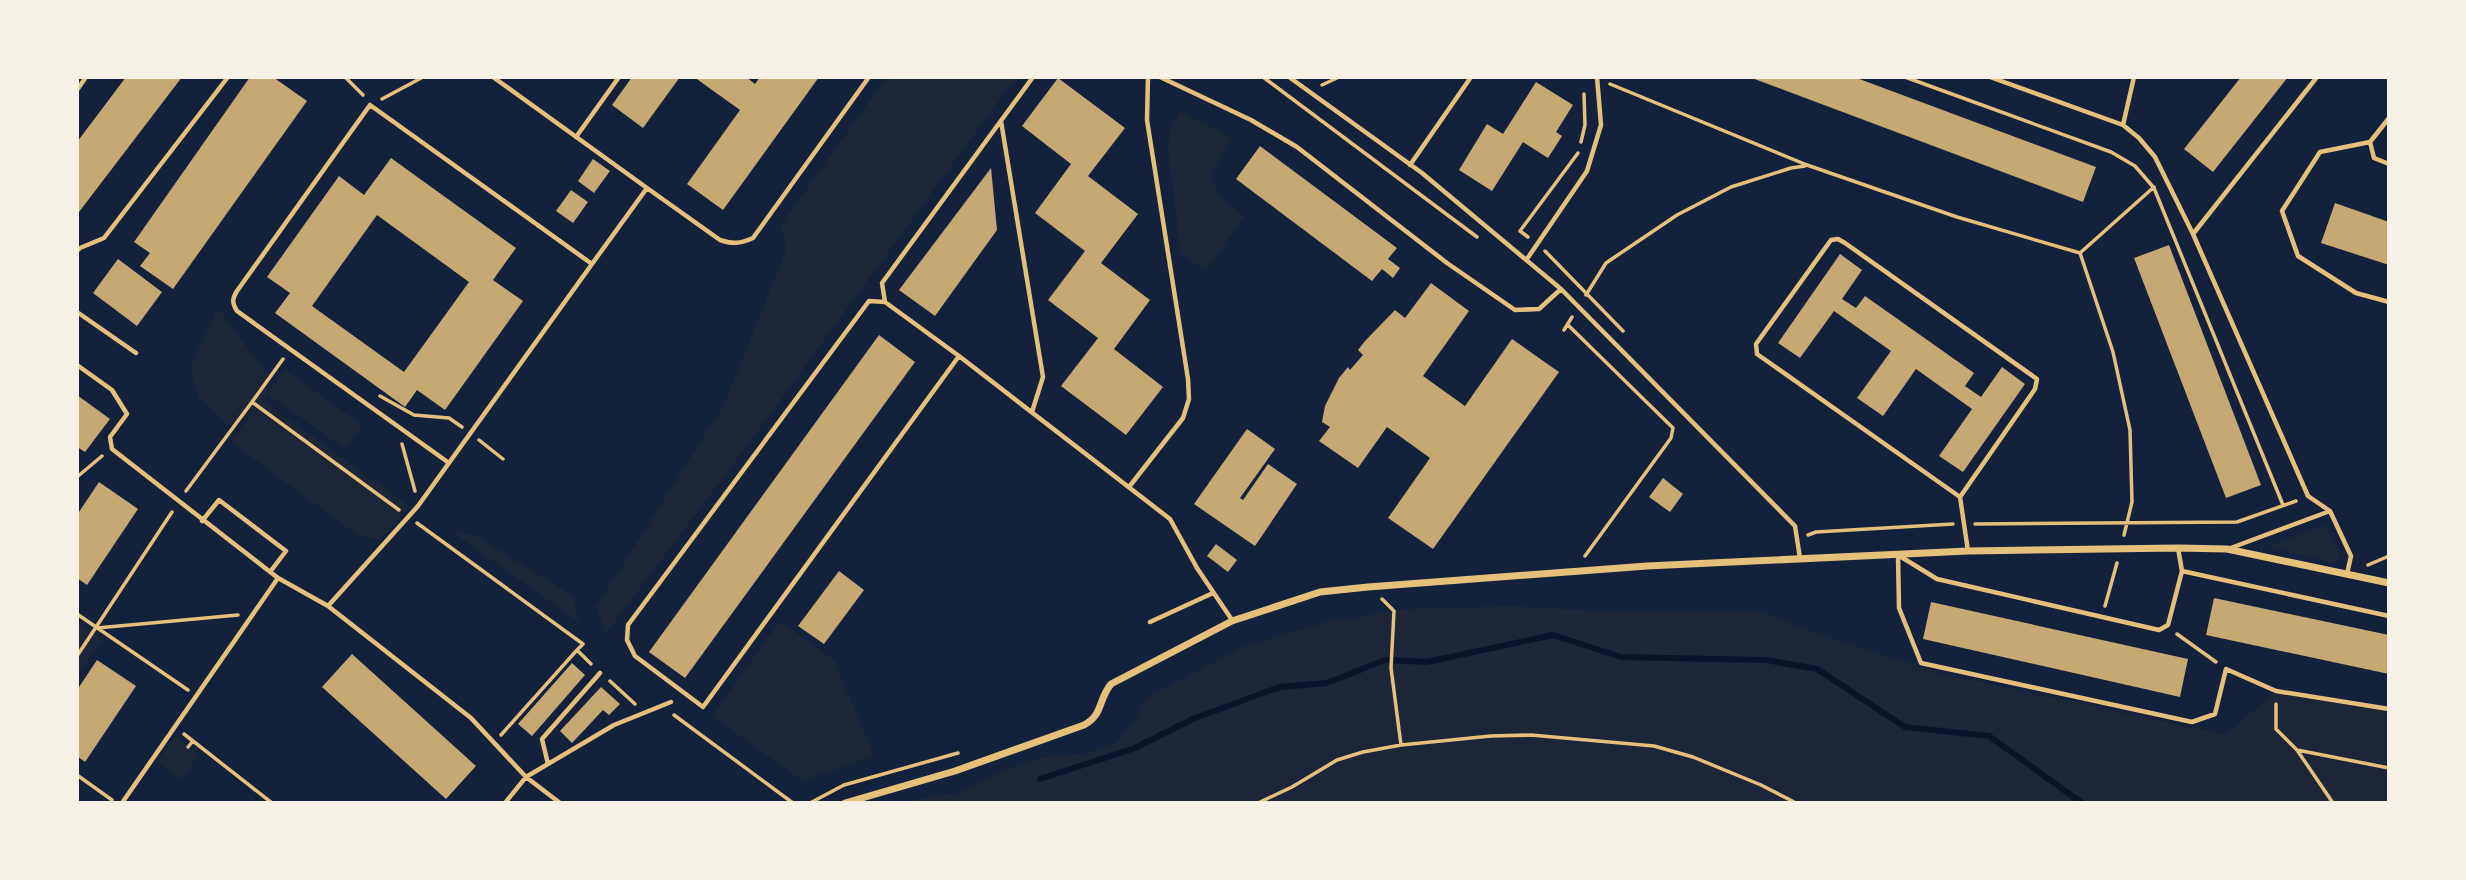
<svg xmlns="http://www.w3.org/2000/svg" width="2466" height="880" viewBox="0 0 2466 880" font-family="Raleway,sans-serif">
<rect width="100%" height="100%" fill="#14213d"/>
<path fill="#1d2539" d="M887 77H1016L744 450 606 633 596 607 723 406 787 249 780 226Z
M1180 111 1231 137 1211 176 1219 197 1245 216 1206 270 1181 254 1168 150 1171 127Z
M218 308 269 377 265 402 410 507 379 540 356 534 231 442 250 415 230 426 198 397 190 366Z
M285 370 362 425 345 449 268 394Z
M2325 525 2340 553 2337 564 2267 547Z
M448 529 474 535 572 595 579 622Z
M1513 606 1595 611H1760L1841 642 1944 674 2226 735 2276 691 2389 709V803H897L961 792 1004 770 1045 757 1080 754 1112 746 1133 724 1146 698 1244 646 1327 622 1405 609Z
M780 621 834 660 874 756 803 781 712 716Z
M77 622 102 639 77 676Z
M175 737 199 755 181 780 157 761Z"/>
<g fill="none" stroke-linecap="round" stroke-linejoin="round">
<path stroke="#0b132b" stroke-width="6" d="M1040 779 1135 748 1195 718 1280 687 1327 683 1385 660 1427 662 1553 635 1621 657 1766 660 1817 669 1905 727 1989 736 2082 803"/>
</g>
<path fill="#c6a872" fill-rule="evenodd" d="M126 77H182L79 212 77 211V142Z
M250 77H273L307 101 173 289 140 266 150 253 134 242Z
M632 77H680L643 128 612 105Z
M694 77H746L755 84 760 77H819L723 210 687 184 740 110Z
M1749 77H1854L2096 167 2083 202Z
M2241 77H2288L2213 172 2184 149Z
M1058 78 1125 128 1088 176 1138 214 1101 263 1150 300 1114 349 1163 387 1126 435 1061 386 1098 338 1048 300 1085 251 1035 213 1071 164 1022 126Z
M1536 82 1573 105 1556 132 1562 136 1548 158 1523 142 1492 191 1459 170 1487 124 1503 134Z
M1260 146 1397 248 1388 259 1400 268 1393 278 1382 269 1372 281 1236 179Z
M391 158 516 248 493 280 523 301 445 410 417 390 405 407 275 313 290 293 267 277 339 176 364 195ZM377 215 469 282 404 372 312 306Z
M593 159 610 171 594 193 578 181Z
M991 168 997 230 935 316 899 290Z
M571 190 588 202 573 223 556 211Z
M2335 203 2389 222V265L2321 243Z
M2169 245 2261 485 2226 498 2134 258Z
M1840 254 1862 270 1842 299 1856 308 1865 296 1974 373 1965 386 1981 397 2002 367 2025 384 1963 472 1939 456 1972 409 1916 369 1883 416 1857 398 1891 351 1834 311 1800 358 1778 343Z
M118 259 162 292 137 326 93 293Z
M1431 283 1469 311 1423 376 1465 406 1512 339 1559 372 1433 549 1388 518 1430 458 1387 427 1358 468 1319 441 1330 427 1322 422 1325 406 1339 378 1348 367 1350 370 1363 355 1358 350 1365 341 1395 310 1405 318Z
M879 335 915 362 685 678 649 652Z
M77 395 110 419 85 452 77 447Z
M1247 429 1275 449 1240 498 1243 500 1268 464 1297 484 1255 546 1194 504Z
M1663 478 1683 494 1670 512 1649 497Z
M99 482 138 509 87 585 77 578V515Z
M1216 544 1237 560 1228 572 1207 556Z
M839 571 864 590 824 644 798 626Z
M2214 598 2389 635V674L2206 635Z
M1931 602 2188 659 2180 697 1923 639Z
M352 654 476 766 446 799 322 687Z
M97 660 136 686 85 762 77 756V690Z
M572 663 585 675 532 736 518 724Z
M601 687 620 704 609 715 603 710 572 743 560 731Z"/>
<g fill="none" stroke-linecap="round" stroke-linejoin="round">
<path stroke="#e5c07b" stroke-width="3.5" d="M345 77 363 95
M1263 77 1477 237
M1905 77 2111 152 2135 166 2154 188 2283 505
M1610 84 1807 165 1957 217 2080 253 2113 352 2130 430 2132 502 2124 535
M1322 85 1339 77
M382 99 423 77
M1581 142 1585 125 1584 94
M1528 237 1520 231 1578 153
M1545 251 1623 331
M2080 253 2154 187
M1586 295 1606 263 1677 215 1731 187 1791 168 1805 166
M1568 325 1673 428 1671 438 1585 556
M1564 330 1572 317
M380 396 414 415 449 418 462 427
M252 402 283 359
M479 440 503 459
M402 444 415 491
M77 477 102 456
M186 491 252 402 399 510
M417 523 583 644 577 650 591 664
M1975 524 2237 522 2296 501
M1808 535 1816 532 1953 524
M2368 565 2389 556
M1382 599 1394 611 1391 668 1401 745
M2105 606 2117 563
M77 614 188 690
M97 628 238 615
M2177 634 2216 662
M77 656 172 512
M610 681 635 704
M2276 704V729L2297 750 2333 803
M674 715 793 803
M184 734 272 803
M501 735 577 650
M188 747 193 741
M2297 750 2389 768
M77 775 112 800
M810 803 844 785 958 753
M1258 803 1292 787 1337 760 1363 752 1401 745 1491 736 1531 735 1654 746 1693 757 1761 785 1796 803"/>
<path stroke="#e5c07b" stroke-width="4.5" d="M493 77 647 188
M1160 77 1251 120 1297 147 1447 263 1515 310 1539 309 1561 289
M1289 77 1422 173 1561 289 1795 526 1800 558
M1990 77 2123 125 2139 138 2155 157 2193 234 2308 496 2330 511 2351 556 2347 574
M77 90 86 77
M2389 118 2370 142 2320 152 2282 211 2298 256 2356 293 2389 302
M1001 121 1043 377 1032 412
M2123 125 2134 77
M576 137 619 77
M2370 142 2374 158 2389 164
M1410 165 1471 77
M2193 234 2317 77
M77 251 80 248 104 238 228 77
M1527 259 1587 171 1601 125 1597 77
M885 302 882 283 1033 77
M77 312 136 353
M959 356 703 707 635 656 627 640 628 625 869 301 885 302 959 356 1170 519 1197 568 1232 620
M77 365 112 390 127 414 110 437 112 449 278 578 328 606 471 718 526 777 614 725 671 702
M449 463 237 311C232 303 232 299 237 291L370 105 592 264 647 188 720 240C732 244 740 244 753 238L869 77
M1129 487 1183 418 1189 399 1188 379 1147 120 1148 77
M1960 497 1757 354 1756 344 1831 240 1838 239 1845 243 2037 379 2035 389 1960 497 1968 551
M202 521 219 500 286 551 270 572
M2228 549 2330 511
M1898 555 1899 608 1921 663 2192 722 2215 714 2226 669 2276 691 2389 709
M1898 555 1937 579 2159 630 2168 625 2182 571 2178 548
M2182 571 2389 616
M328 606 418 506 592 264
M1150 622 1213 593
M548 764 542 739 600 673
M122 803 278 578
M505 803 526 777 560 803"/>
<path stroke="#e5c07b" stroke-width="7" d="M845 803 955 771 1084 725C1103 715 1098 700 1111 684L1232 621 1320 592 1368 587 1647 566 1968 551 2178 548 2227 549 2389 583"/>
</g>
<rect width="2466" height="880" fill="none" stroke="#f6f1e7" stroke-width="158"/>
</svg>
